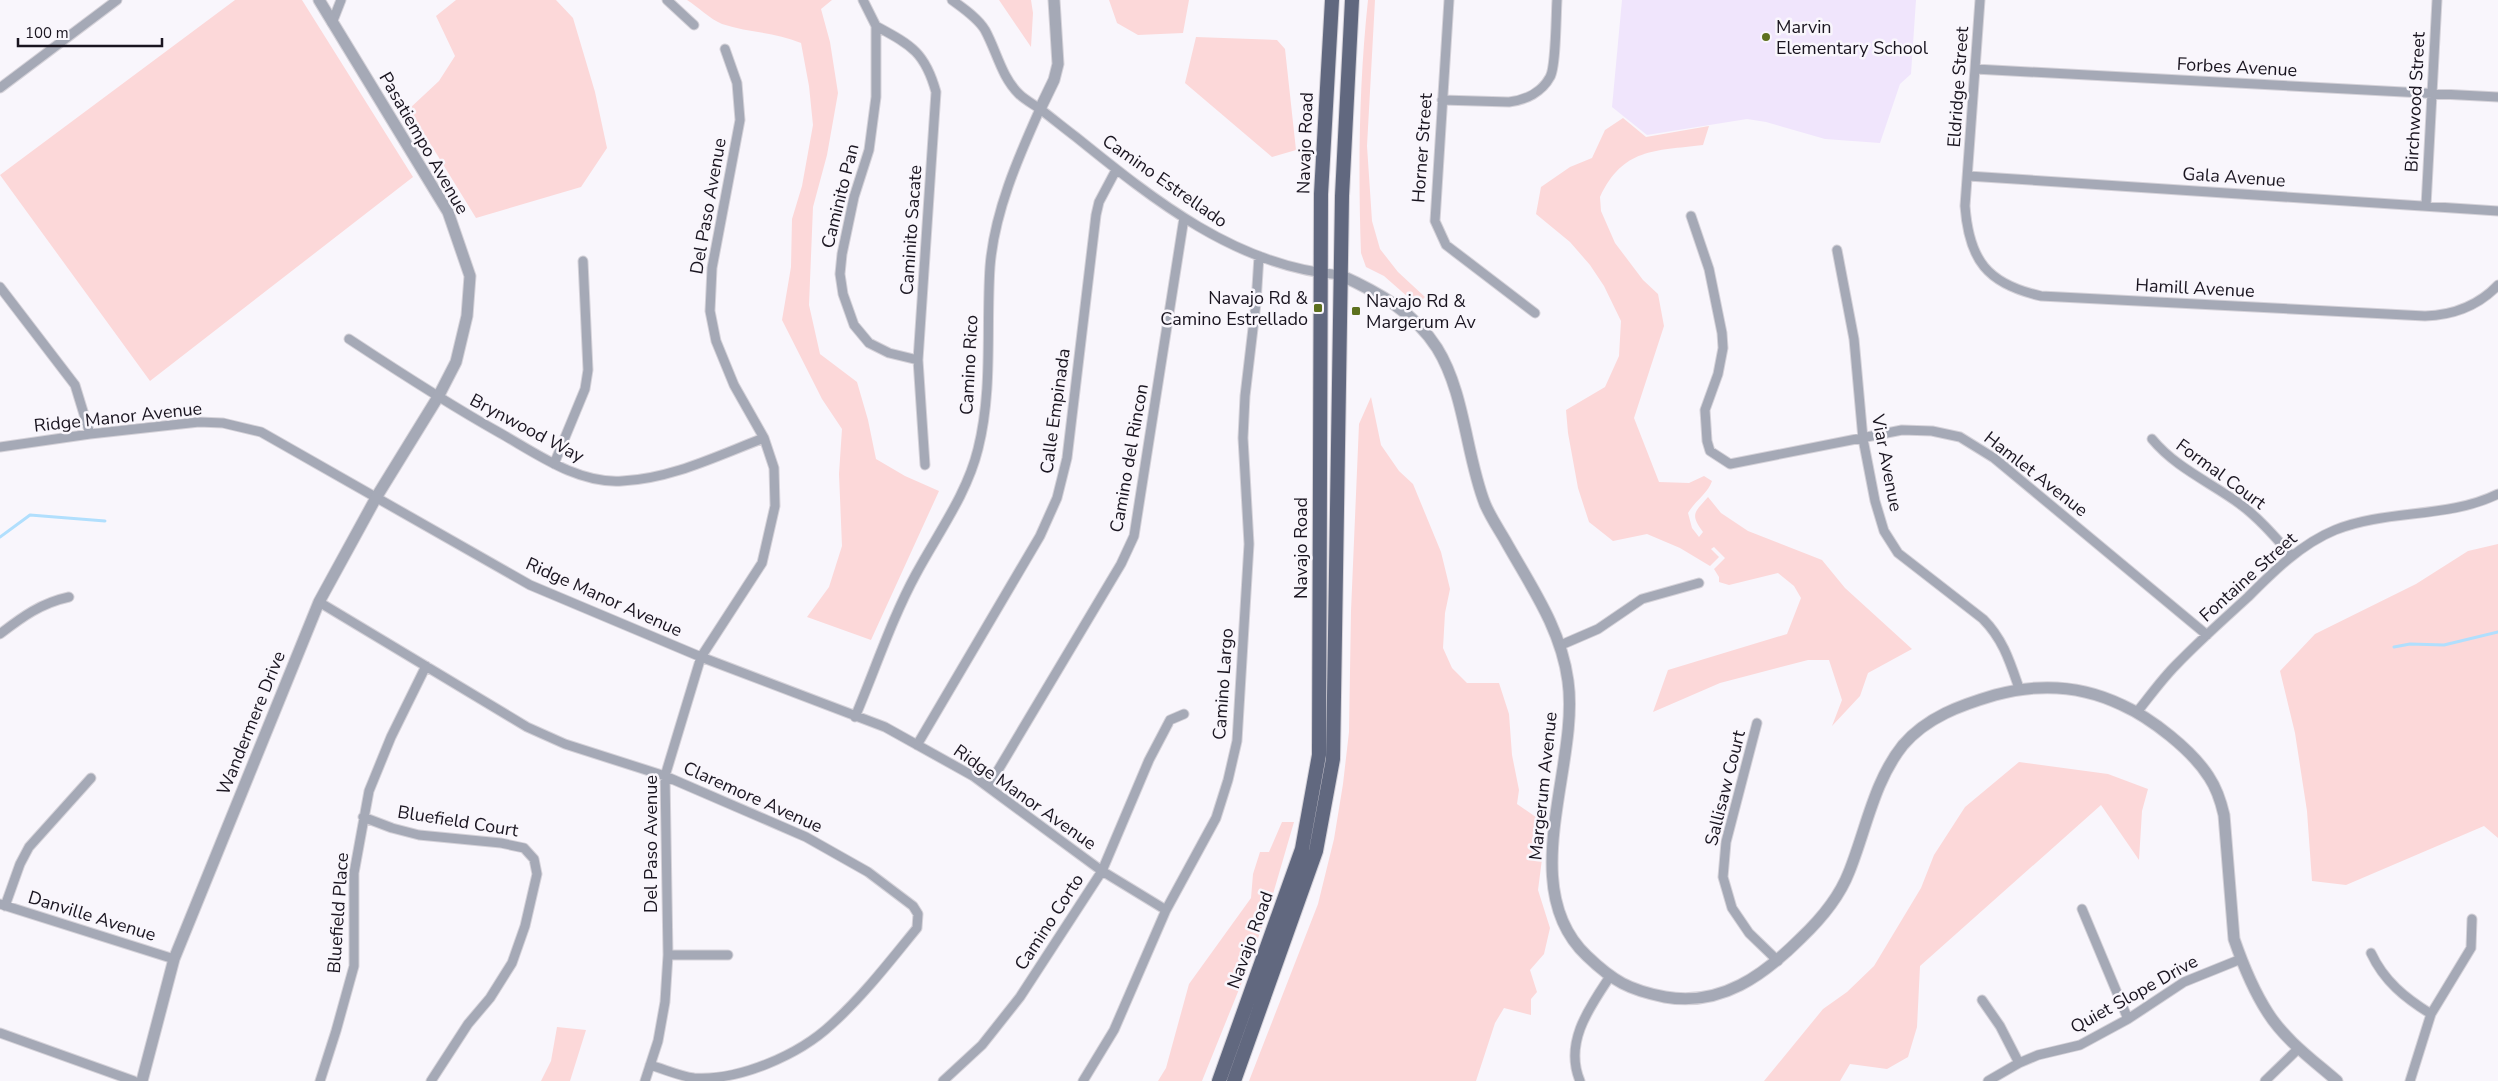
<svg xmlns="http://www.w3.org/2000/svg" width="2498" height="1081" viewBox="0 0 2498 1081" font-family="'Nunito Sans',sans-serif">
<rect width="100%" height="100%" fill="#f9f6fc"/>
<path fill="#f0e5fc" d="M1622 0H1916L1911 74 1900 84 1880 143 1825 139 1766 122 1747 119 1647 135 1612 107Z"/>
<path fill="#fcd8d9" d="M235 0H302L413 177 150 381 0 175Z
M456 0H556L573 18 595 92 607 148 581 187 476 218 409 109 439 81 455 56 436 16Z
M687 0H832L821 9 830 42 838 93 827 155 813 207 809 305 820 354 857 382 868 420 876 459 905 476 939 491 871 640 807 617 829 587 842 546 839 474 842 429 822 399 782 320 791 267 792 219 802 186 813 125 809 86 801 43C775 32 749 33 722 24 710 19 698 7 687 0Z
M999 0H1031L1033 13 1031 47Z
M1109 0H1189L1183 33 1138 35 1117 23Z
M1368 0H1375L1367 146 1372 221 1380 249 1398 272 1425 297 1417 305 1384 276 1366 267 1361 253C1358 169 1359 84 1368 0Z
M1196 37 1277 40 1285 49 1296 150 1272 157 1185 83Z
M1623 118 1646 137 1709 126 1703 145C1654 151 1623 148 1600 197L1601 211 1615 243 1643 280 1658 294 1664 326 1634 418 1659 482 1689 483 1704 476 1712 481C1708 493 1695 501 1688 513L1692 528 1699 537 1703 532C1690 514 1694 513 1708 497L1721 513 1748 531 1822 560 1845 588 1912 649 1868 673 1860 696 1832 726 1842 700 1829 660H1808L1720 683 1653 712 1668 670 1787 634 1801 598 1794 586 1778 573 1729 585 1719 582V577L1714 569 1725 558 1714 547 1711 549 1719 557 1710 566 1680 548 1647 534 1613 541 1589 522 1578 488 1568 433 1566 410 1605 387 1619 356 1621 321 1604 286 1590 265 1570 242 1536 214 1541 187 1570 167 1592 158 1605 130Z
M1371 397 1381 445 1399 471 1413 484 1441 552 1450 589 1445 613 1443 648 1452 668 1467 683H1499L1509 714 1512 755 1519 790 1517 804 1543 822 1542 859 1538 890 1550 928 1544 954 1530 970 1537 992 1531 999V1015L1504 1008 1495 1023 1476 1081H1249L1318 904 1334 839 1343 784 1349 732 1351 611 1359 424Z
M2498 544V838L2484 826 2346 885 2312 881 2307 811 2295 733 2280 671 2315 634 2416 584 2468 551Z
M2019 762 2108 774 2148 789 2142 811 2139 860 2101 805 1920 966 1917 1027 1908 1057 1887 1069 1850 1064 1840 1081H1764L1823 1009 1847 992 1874 966 1921 888 1934 855 1965 807Z
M1282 822H1294L1273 894 1250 962 1202 1081H1158L1166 1068 1189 984 1251 898 1253 874 1260 852H1269Z
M557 1027 586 1030 570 1081H541L551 1061Z"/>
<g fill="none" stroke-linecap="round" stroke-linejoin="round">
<path stroke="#b1dffd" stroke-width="3" d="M0 537 30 515 105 521
M2394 647 2410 644 2444 645 2498 632"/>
<defs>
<path id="minor" d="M667 0 694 25
M863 0 876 26V97L869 150 854 197 842 254 840 274 843 294 854 325 869 343 889 353 918 360
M952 0C963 8 978 18 985 30 997 52 1001 76 1019 94 1025 100 1033 104 1040 109 1052 118 1064 128 1076 137 1154 200 1237 267 1340 275
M1449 0 1435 221 1446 245 1535 313
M1980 0 1965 206C1969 260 1987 284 2041 296L2425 316C2453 315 2478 306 2498 285
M332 23 341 0
M876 26C911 45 925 52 936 92L918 360 925 465
M1975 69 2498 97
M0 88 117 0
M1442 100 1509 102C1526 100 1542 92 1550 77 1556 67 1556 15 1557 0
M1968 176 2498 211
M2426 206 2437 0
M1691 216 1709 269 1722 333 1723 348 1718 374 1705 410 1707 441 1710 451 1730 464 1902 430 1932 431 1960 437 1994 458 2207 635
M1837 250 1854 339 1863 439 1875 501 1884 531 1898 553 1983 619C2003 639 2010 662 2019 688
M0 287 75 385 90 434
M349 339C399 372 448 404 500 433 537 454 578 484 622 481 671 479 719 455 764 438
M2152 439C2176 468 2210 482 2240 504 2260 519 2276 538 2292 556
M0 447 90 434 199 422 223 423 261 432 530 585 701 657 885 727 973 776 1102 871 1166 910
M554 464 585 389 588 370 583 261
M319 602 527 727 565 744 665 776 806 837 868 872 913 906 918 914 917 928C890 961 864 995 832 1024 799 1055 739 1081 694 1078 679 1076 664 1069 650 1065
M0 634C22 617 41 603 69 597
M1561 645 1598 629 1642 599 1699 583
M2137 712C2150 696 2162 679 2176 665 2199 641 2224 619 2248 597 2274 571 2301 544 2335 530 2387 509 2447 519 2498 494
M855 717C875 670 892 618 916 574 938 533 967 494 978 449 993 390 986 327 990 267 994 213 1018 158 1040 109
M1757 723 1726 842 1723 877 1732 908 1749 933 1778 961
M917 745 1040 536 1057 498 1067 458 1096 215 1099 202 1116 170
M988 787 1121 564 1134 536 1184 218
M363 817 392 828 419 835 501 843 524 848 534 859 537 874 525 926 512 963 490 998 468 1024 431 1081
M0 904 174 959
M5 906 20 864 29 847 91 778
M2082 909 2128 1019
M2371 953C2384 981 2405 998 2431 1014
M668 955H728
M1982 1000 2000 1026 2019 1063
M0 1033 134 1081
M320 1081 336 1031 354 966V873L369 791 391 737 426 666
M645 1081 658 1041 665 1002 668 955 665 776 701 657 762 563 775 506 774 468 764 438 734 385 716 341 710 311 712 268 740 120 737 83 725 49
M943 1081 982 1045 1020 997 1102 871 1149 760 1170 720 1184 714
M1083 1081 1114 1030 1166 910 1216 818 1228 780 1237 741 1249 544 1243 438 1245 396 1256 303 1259 256
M1580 1081C1564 1043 1589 1008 1609 978
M1988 1081 2019 1063 2038 1055 2080 1045 2128 1019 2184 982 2241 959
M2265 1081 2299 1048
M2410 1081 2431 1014 2471 948 2472 919"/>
<path id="tertiary" d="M1040 109 1054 80 1058 64 1054 0
M1340 275C1378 292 1414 312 1437 348 1465 393 1466 456 1485 504 1490 516 1498 528 1505 540 1530 585 1561 628 1568 681 1580 765 1514 887 1587 956 1613 981 1629 990 1665 997 1721 1007 1764 975 1801 938 1821 919 1839 898 1849 872 1866 830 1874 781 1903 745 1927 717 1961 705 1995 695 2039 683 2081 685 2122 705 2151 718 2192 750 2209 777 2217 789 2221 802 2224 815L2234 939C2243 965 2253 990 2268 1013 2285 1040 2314 1061 2337 1081
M142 1081 174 959 319 602 377 496 438 397 456 362 467 316 470 276 448 212 319 0"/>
<path id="primary" d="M1219 1081 1302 849 1319 755 1321 194 1332 0
M1234 1081 1316 851 1333 759 1342 196 1352 0"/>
</defs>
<use href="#minor" stroke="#d5d2d9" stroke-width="11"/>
<use href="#tertiary" stroke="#d5d2d9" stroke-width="13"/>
<use href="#primary" stroke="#d5d2d9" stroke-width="16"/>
<use href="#minor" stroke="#a5a9b6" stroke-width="9"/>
<use href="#tertiary" stroke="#a5a9b6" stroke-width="11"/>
<use href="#primary" stroke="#61687f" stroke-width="14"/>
</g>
<g fill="#5d701e" stroke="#f9f6fc" stroke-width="2">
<circle cx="1766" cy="37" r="5"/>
<rect x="1313" y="303" width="10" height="10" rx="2.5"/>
<rect x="1351" y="306" width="10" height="10" rx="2.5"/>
</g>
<g text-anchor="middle" stroke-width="5" stroke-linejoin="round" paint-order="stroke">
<g font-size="18" fill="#1a1520" stroke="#f9f6fc" text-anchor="start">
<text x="1776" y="33">Marvin<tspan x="1776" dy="21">Elementary School</tspan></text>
<text x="1308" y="304" text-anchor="end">Navajo Rd &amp;<tspan x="1308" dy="21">Camino Estrellado</tspan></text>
<text x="1366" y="307">Navajo Rd &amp;<tspan x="1366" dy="21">Margerum Av</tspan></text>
</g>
<g font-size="18" fill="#1a1520" stroke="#f9f6fc">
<text transform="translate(2237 67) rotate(3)" y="6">Forbes Avenue</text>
<text transform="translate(1958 87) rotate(-86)" y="6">Eldridge Street</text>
<text transform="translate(2415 102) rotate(-87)" y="6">Birchwood Street</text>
<text transform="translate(424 143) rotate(60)" y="6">Pasatiempo Avenue</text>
<text transform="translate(1305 143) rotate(-88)" y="6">Navajo Road</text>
<text transform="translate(1422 148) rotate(-86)" y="6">Horner Street</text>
<text transform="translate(2234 177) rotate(4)" y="6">Gala Avenue</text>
<text transform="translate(1165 181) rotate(35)" y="6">Camino Estrellado</text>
<text transform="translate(840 196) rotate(-76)" y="6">Caminito Pan</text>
<text transform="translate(708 206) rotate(-80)" y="6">Del Paso Avenue</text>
<text transform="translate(911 230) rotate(-86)" y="6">Caminito Sacate</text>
<text transform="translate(2195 288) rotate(3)" y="6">Hamill Avenue</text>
<text transform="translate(969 365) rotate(-87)" y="6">Camino Rico</text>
<text transform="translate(1055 411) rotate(-82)" y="6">Calle Empinada</text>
<text transform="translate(118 417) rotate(-6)" y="6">Ridge Manor Avenue</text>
<text transform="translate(527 428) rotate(28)" y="6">Brynwood Way</text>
<text transform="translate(1129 458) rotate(-80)" y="6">Camino del Rincon</text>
<text transform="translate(1887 463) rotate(79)" y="6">Viar Avenue</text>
<text transform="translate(2036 474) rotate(38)" y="6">Hamlet Avenue</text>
<text transform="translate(2221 474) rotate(36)" y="6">Formal Court</text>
<text transform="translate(1301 548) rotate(-90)" y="6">Navajo Road</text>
<text transform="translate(2248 577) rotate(-42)" y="6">Fontaine Street</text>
<text transform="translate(604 597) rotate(24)" y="6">Ridge Manor Avenue</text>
<text transform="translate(1223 684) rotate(-86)" y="6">Camino Largo</text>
<text transform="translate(251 723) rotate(-68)" y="6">Wandermere Drive</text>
<text transform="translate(1543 786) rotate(-84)" y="6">Margerum Avenue</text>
<text transform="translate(1725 788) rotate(-76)" y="6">Sallisaw Court</text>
<text transform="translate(753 797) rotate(24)" y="6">Claremore Avenue</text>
<text transform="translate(1025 797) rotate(35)" y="6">Ridge Manor Avenue</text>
<text transform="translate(458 821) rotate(9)" y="6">Bluefield Court</text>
<text transform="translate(651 844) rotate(-90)" y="6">Del Paso Avenue</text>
<text transform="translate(338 913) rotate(-86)" y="6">Bluefield Place</text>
<text transform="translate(92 916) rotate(17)" y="6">Danville Avenue</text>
<text transform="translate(1049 922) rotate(-57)" y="6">Camino Corto</text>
<text transform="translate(1250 940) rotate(-70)" y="6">Navajo Road</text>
<text transform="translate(2134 994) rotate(-29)" y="6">Quiet Slope Drive</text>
</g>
</g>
<path d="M18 38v8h144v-8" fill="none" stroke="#1a1520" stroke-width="2.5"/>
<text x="25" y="38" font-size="15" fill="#1a1520" stroke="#f9f6fc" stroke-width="4" paint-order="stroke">100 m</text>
</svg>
